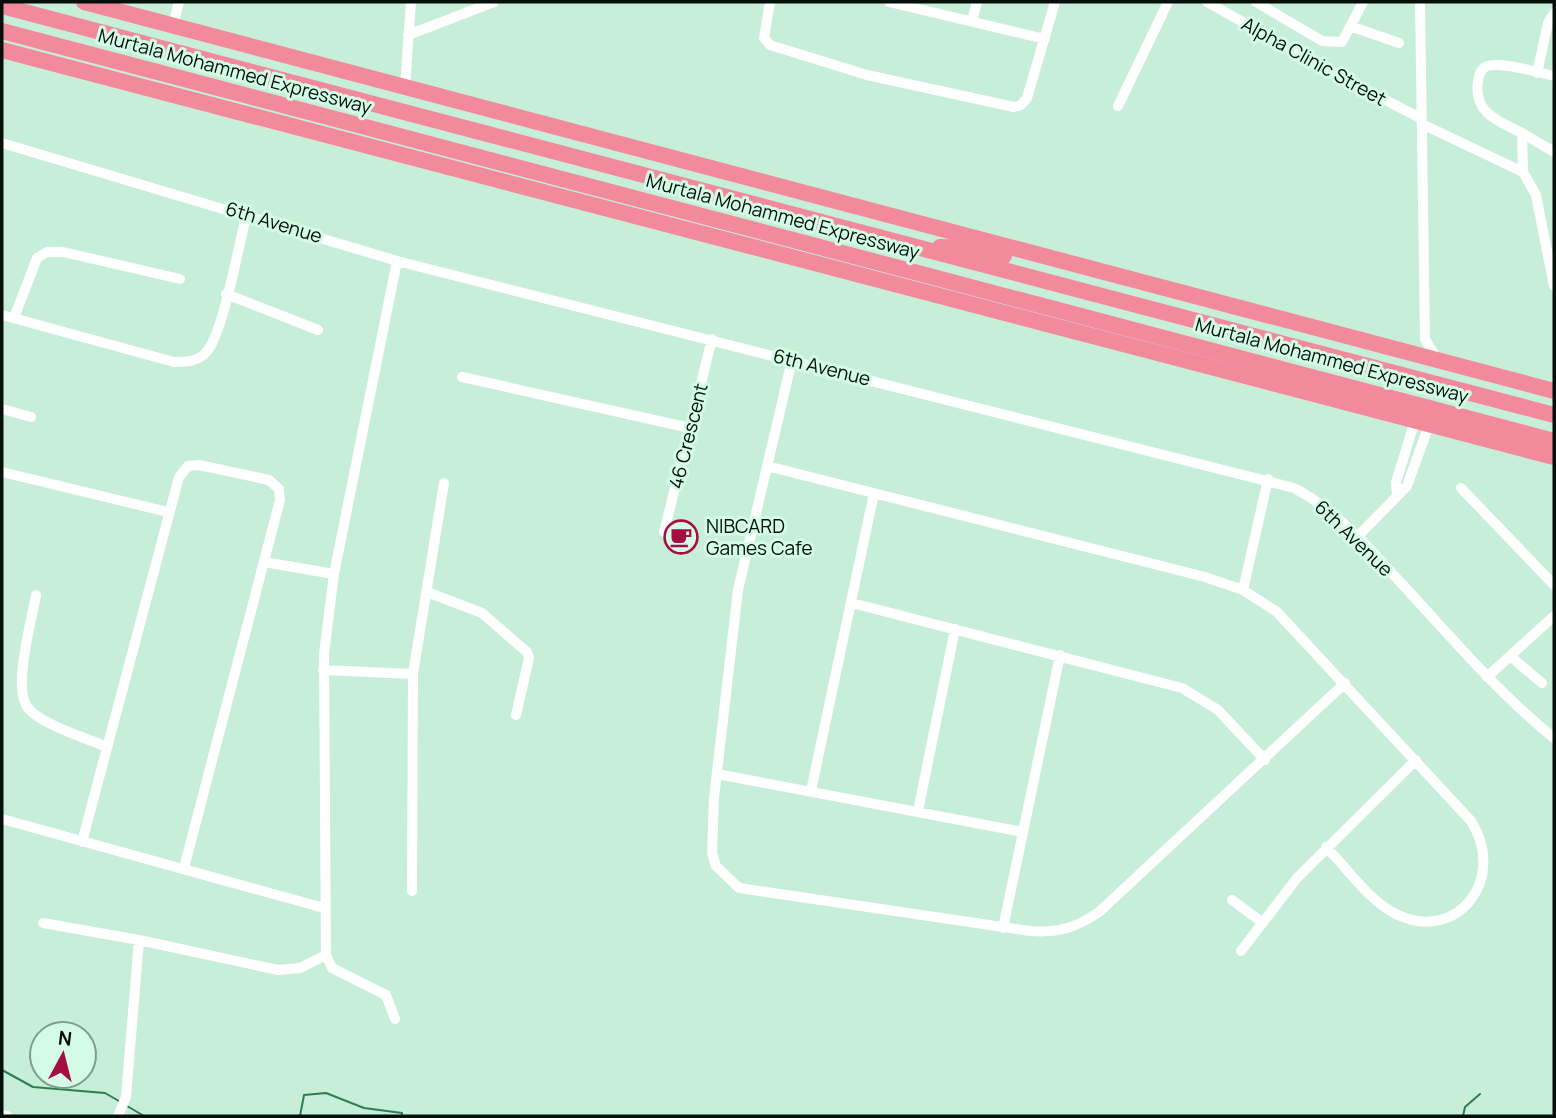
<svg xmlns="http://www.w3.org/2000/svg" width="1556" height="1118" viewBox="0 0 1556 1118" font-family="Manrope,sans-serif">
<rect width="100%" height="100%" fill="#c7eed8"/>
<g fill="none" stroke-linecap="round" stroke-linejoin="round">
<path stroke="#2e7c58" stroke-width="2" d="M2 1070 33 1087 105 1093 119 1101
M127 1106 144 1116
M240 1116H243
M300 1116 304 1095 326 1093 364 1108 402 1113V1116
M1463 1116 1465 1107 1480 1094"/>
<path stroke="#fff" stroke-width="10" d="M770 2 764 38 770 45 867 75 1014 107 1021 105 1027 98 1055 2
M889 2 1045 39
M1207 2 1326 69 1422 119
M1256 2 1322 41 1342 42 1363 2
M1420 2 1425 339 1438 361
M972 21 977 2
M173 25 179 2
M1350 26 1399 43
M408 35 494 2
M1537 73 1548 23 1554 13
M1554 76C1539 73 1498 60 1485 67 1480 70 1479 76 1478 81 1473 113 1498 121 1522 133L1523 172 1536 195 1554 286
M405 87 411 2
M1118 106 1168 2
M1422 124 1523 172
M1522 133 1554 152
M2 143 397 261 1294 488C1338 511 1369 548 1402 584 1451 637 1498 693 1554 738
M226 294 318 330
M2 315 174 362C187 362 199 362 208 350 224 328 239 244 247 213
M14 318 37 258 47 252H63L180 279
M792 360 738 590 714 798 712 853 716 866 739 888 1030 931C1058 933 1076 928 1099 912L1345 683
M462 377 690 428
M2 409 31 417
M767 466 1205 577 1243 590 1277 612 1471 821C1508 880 1456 944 1396 914 1369 901 1347 868 1326 847
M2 472 168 512
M1461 488 1554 585
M1397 495 1396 482 1415 421
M664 532 712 339
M1358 536 1407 486 1429 425
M264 562 334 574
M1243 590 1268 479
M427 592 482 613 527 652 529 658 516 715
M36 595C32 619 12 689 28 708 42 725 86 738 107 747
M852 603 1182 688 1218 710 1265 760
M1510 656 1542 683
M323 670 413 674
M1487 677 1554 616
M717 774 1023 832
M811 791 874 493
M918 811 955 629
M2 819 324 908
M82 842 179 477 188 466 199 465 269 480 279 489 280 500 184 868
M412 891 413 674 444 483
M1232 900 1263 923
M43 923 139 940 278 970 300 968 326 955
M1003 928 1060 655
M1241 951 1297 878 1416 760
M395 1019 386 995 332 968 326 955 324 654 334 574 397 261
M2 1115 7 1116
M118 1116 126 1097 139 940"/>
<path stroke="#f28a9c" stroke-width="16" d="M84 2 1554 391
M2 6 1554 415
M2 31 1554 441
M2 50 1554 457
M940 247 963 248 1004 256"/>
</g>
<defs>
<symbol id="cafe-ring" viewBox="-11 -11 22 22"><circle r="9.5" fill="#d4fbe5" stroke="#a60e43" stroke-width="1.5"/><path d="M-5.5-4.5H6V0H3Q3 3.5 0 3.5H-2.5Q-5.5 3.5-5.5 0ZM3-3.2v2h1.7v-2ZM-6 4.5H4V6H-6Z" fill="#a60e43"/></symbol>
</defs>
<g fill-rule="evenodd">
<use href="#cafe-ring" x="662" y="518" width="38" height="38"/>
</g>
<g text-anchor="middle" stroke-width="6" stroke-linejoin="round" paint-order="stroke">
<g font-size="19" fill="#041009" stroke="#d4fbe5">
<text transform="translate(1314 61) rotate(29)" y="7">Alpha Clinic Street</text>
<text transform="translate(235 71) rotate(15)" y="7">Murtala Mohammed Expressway</text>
<text transform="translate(783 216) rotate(15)" y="7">Murtala Mohammed Expressway</text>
<text transform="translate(274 222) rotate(17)" y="7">6th Avenue</text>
<text transform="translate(1332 360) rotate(15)" y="7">Murtala Mohammed Expressway</text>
<text transform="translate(822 367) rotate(14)" y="7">6th Avenue</text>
<text transform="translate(688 436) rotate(-76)" y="7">46 Crescent</text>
<text transform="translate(1354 538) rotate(44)" y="7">6th Avenue</text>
</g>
<g font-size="19" fill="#041009" stroke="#d4fbe5" text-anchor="start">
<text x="706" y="533">NIBCARD<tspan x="706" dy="22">Games Cafe</tspan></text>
</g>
</g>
<rect width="1556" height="1118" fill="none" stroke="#041009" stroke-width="7"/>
<g transform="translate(63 1055) rotate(7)"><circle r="33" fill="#d4fbe5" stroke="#819d8d" stroke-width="2"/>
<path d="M0-5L12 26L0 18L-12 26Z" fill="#a60e43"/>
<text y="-10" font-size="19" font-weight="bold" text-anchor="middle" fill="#041009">N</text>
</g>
</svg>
